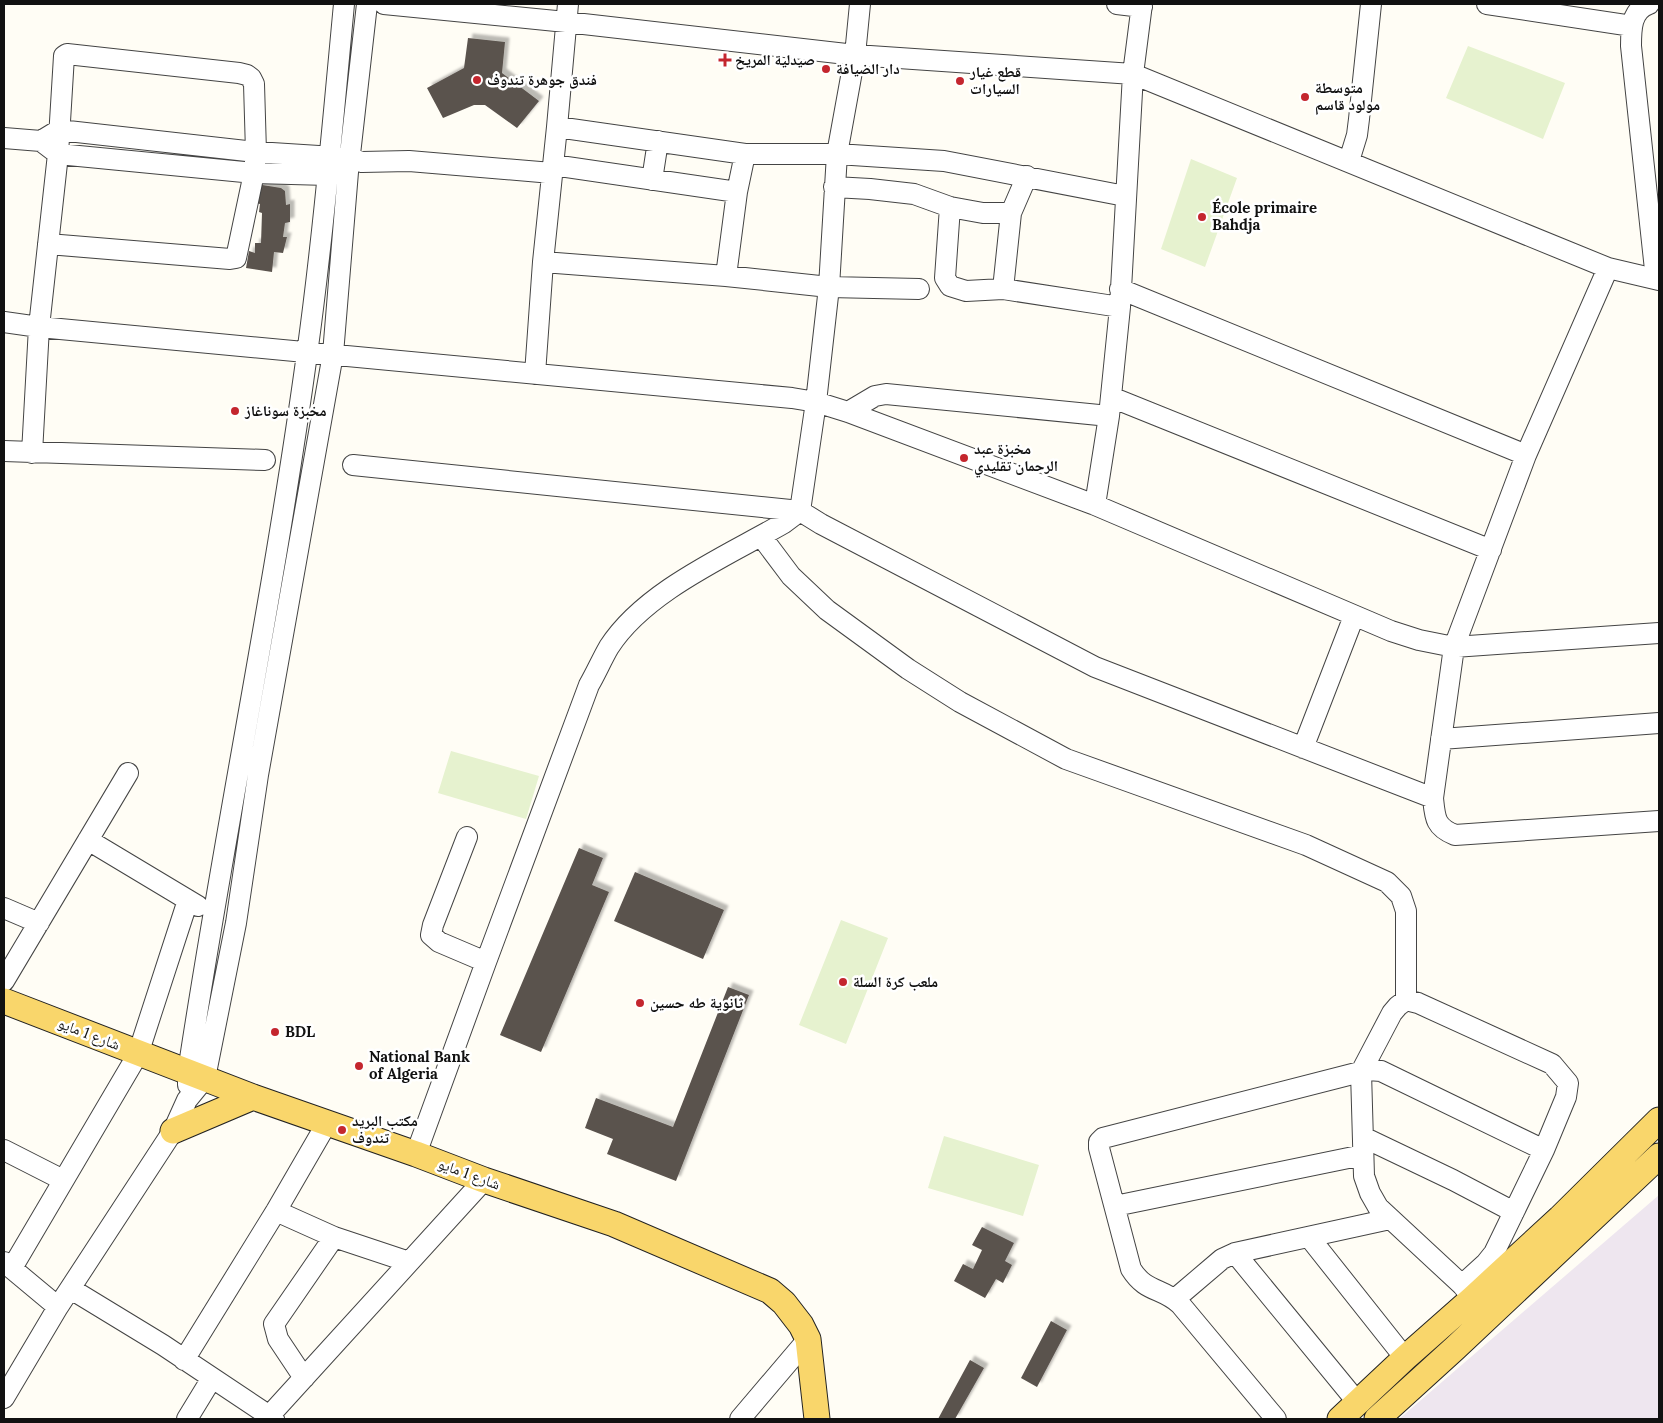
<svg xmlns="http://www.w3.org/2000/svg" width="1663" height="1423" viewBox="0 0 1663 1423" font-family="Lora,'Noto Naskh Arabic',serif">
<defs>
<filter id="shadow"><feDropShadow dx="4.5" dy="-4.5" stdDeviation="1" flood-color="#0004"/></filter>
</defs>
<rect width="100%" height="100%" fill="#fffdf5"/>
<path fill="#eee6ef" d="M1659 1195V1419H1399Z"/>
<path fill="#e6f2cf" d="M1468 46 1565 83 1543 139 1446 98Z
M1191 159 1237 178 1205 267 1161 249Z
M451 751 539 776 526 819 438 793Z
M841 920 888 938 846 1044 799 1025Z
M944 1136 1039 1165 1023 1216 928 1188Z"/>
<path fill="#5a524d" filter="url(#shadow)" d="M468 38 505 42 502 73 539 101 517 128 485 105H474L443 118 427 88 464 68Z
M256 184 281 188 285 191 286 205 290 204V222L285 223 283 237H287L283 253 274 252 272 272 246 268 249 251 255 253V243H261L262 213 259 212 260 204 252 202Z
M579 848 603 858 592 885 609 892 541 1052 500 1035Z
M635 872 724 910 703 959 614 921Z
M728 987 749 995 676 1181 607 1154 613 1139 585 1128 596 1098 673 1127Z
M982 1227 1014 1243 1005 1261 1012 1265 1003 1283 996 1279 985 1298 954 1281 963 1264 973 1269 982 1250 972 1245Z
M1051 1321 1067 1330 1037 1387 1021 1378Z
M970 1360 984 1368 955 1419H938Z"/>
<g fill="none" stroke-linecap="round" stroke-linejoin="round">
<defs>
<path id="minor" d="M384 4 566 22 855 55 1133 74 1608 268 1659 280
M1117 4 1142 7
M1487 4 1632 26
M1649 4C1631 10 1631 30 1631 46L1656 279
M557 127 745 154H837L944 161 1125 196
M4 138 41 141 58 154 254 173 328 175 340 173
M41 141 59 130 256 152 350 158 362 162 409 161 552 173
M1349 161 1357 135 1359 119 1371 4
M553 165 737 192
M652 180 658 141
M834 187 870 189 914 194 950 207 983 213H1011
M950 207 945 278 950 286 966 291 1003 289 1120 307
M543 262 726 276 829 287 919 289
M726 276 737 192 745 154
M1003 289 1011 213 1027 176
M1120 289 1526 455
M4 322 39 327 792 398 816 402 848 412 1095 505 1391 631 1419 640 1454 647 1659 633
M535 374 543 262 557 127 568 4
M1111 397 1491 550
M848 412 875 396 886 394 1109 416
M4 451 265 460
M32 453 39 327 58 154 64 56 67 54 239 73 247 75 251 78 254 84 256 152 254 173 236 258 230 259 48 244
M353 465 800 511 816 402 829 287 837 154 855 55 860 4
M1095 505 1109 416 1120 307 1133 74 1142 4
M761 536 791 576 827 610 908 669 960 702 1066 759 1306 845 1387 882 1401 896 1406 911V1000
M1441 739 1659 723
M1303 748 1354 616
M1433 798C1435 818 1435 827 1455 835L1659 821
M467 837 433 925 431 935 439 942 486 962
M88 840 198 906
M4 908 39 923
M4 981 128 773
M188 1085V1072C224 832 274 595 307 354 323 238 333 121 344 4
M1363 1137 1453 1180 1514 1212
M4 1150 63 1180
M416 1154 486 962 589 685C596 673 602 659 609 647 645 591 727 556 784 523L800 511 821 524 1095 667 1433 798 1454 647 1526 455 1608 268
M1115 1206 1363 1155
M276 1211 334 1237 409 1262
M1309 1237 1405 1358
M1235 1253 1358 1403
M4 1262 58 1307
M12 1268 138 1054 188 900
M1462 1285 1486 1263 1494 1253 1544 1150 1566 1097 1568 1083 1552 1064 1418 1003 1406 1000 1398 1006 1392 1013 1361 1072 1364 1176 1370 1193 1378 1207 1462 1285 1473 1298
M71 1289 163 1345 274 1419
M1175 1299 1222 1259 1235 1253 1390 1219
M184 1360 276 1211 327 1123
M304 1378 278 1339 274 1324 334 1237
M4 1398 58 1307 173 1131 187 1100 205 1078 236 923 258 775 333 354 348 172 367 4
M270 1415 484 1180
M187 1419 212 1378
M740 1419 808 1339
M1276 1419 1180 1304C1161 1287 1146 1293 1131 1269L1099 1148V1142L1103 1138 1368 1070 1381 1071 1544 1150"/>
<path id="major" d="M4 1001 253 1097 416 1154 484 1180 614 1224 770 1291 784 1303 801 1325 808 1339 817 1419
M173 1131 253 1097
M1340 1419 1405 1358 1473 1298 1560 1218 1659 1120
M1377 1419 1454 1349 1659 1156"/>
</defs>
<use href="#minor" stroke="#444" stroke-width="22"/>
<use href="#major" stroke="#222" stroke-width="27"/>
<use href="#minor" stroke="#fff" stroke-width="20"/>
<use href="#major" stroke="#f9d66b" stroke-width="25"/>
</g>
<g fill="#c4262e" stroke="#fff" stroke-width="2">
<path d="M722.5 52.5h5v5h5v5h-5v5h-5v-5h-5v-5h5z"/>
<circle cx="826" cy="69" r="5"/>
<circle cx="477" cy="80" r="5"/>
<circle cx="960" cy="81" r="5"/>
<circle cx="1305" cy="97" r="5"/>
<circle cx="1202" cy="217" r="5"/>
<circle cx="235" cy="411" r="5"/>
<circle cx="964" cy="458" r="5"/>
<circle cx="843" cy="982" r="5"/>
<circle cx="640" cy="1003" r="5"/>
<circle cx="275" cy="1032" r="5"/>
<circle cx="359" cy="1066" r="5"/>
<circle cx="342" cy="1130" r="5"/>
</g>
<g text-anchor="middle" stroke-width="5" stroke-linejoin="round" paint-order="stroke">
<g font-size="15" font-weight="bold" fill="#111" stroke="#fff" text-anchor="start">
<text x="735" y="65">صيدلية المريخ</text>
<text x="836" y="74">دار الضيافة</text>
<text x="970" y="77">قطع غيار<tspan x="970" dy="17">السيارات</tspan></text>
<text x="487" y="85">فندق جوهرة تندوف</text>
<text x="1315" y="93">متوسطة<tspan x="1315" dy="17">مولود قاسم</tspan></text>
<text x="1212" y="213">École primaire<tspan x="1212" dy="17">Bahdja</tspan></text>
<text x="245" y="416">مخبزة سوناغاز</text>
<text x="974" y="454">مخبزة عبد<tspan x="974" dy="17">الرحمان تقليدي</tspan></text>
<text x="853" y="987">ملعب كرة السلة</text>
<text x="650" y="1008">ثانوية طه حسين</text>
<text x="285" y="1037">BDL</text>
<text x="369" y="1062">National Bank<tspan x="369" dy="17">of Algeria</tspan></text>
<text x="352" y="1126">مكتب البريد<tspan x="352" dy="17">تندوف</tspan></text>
</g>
<g font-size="15" fill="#111" stroke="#fff">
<text transform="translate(89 1034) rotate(21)" y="5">شارع 1 مايو</text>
<text transform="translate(469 1174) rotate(20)" y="5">شارع 1 مايو</text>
</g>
</g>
<rect width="1663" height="1423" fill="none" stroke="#111111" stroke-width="10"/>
</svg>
